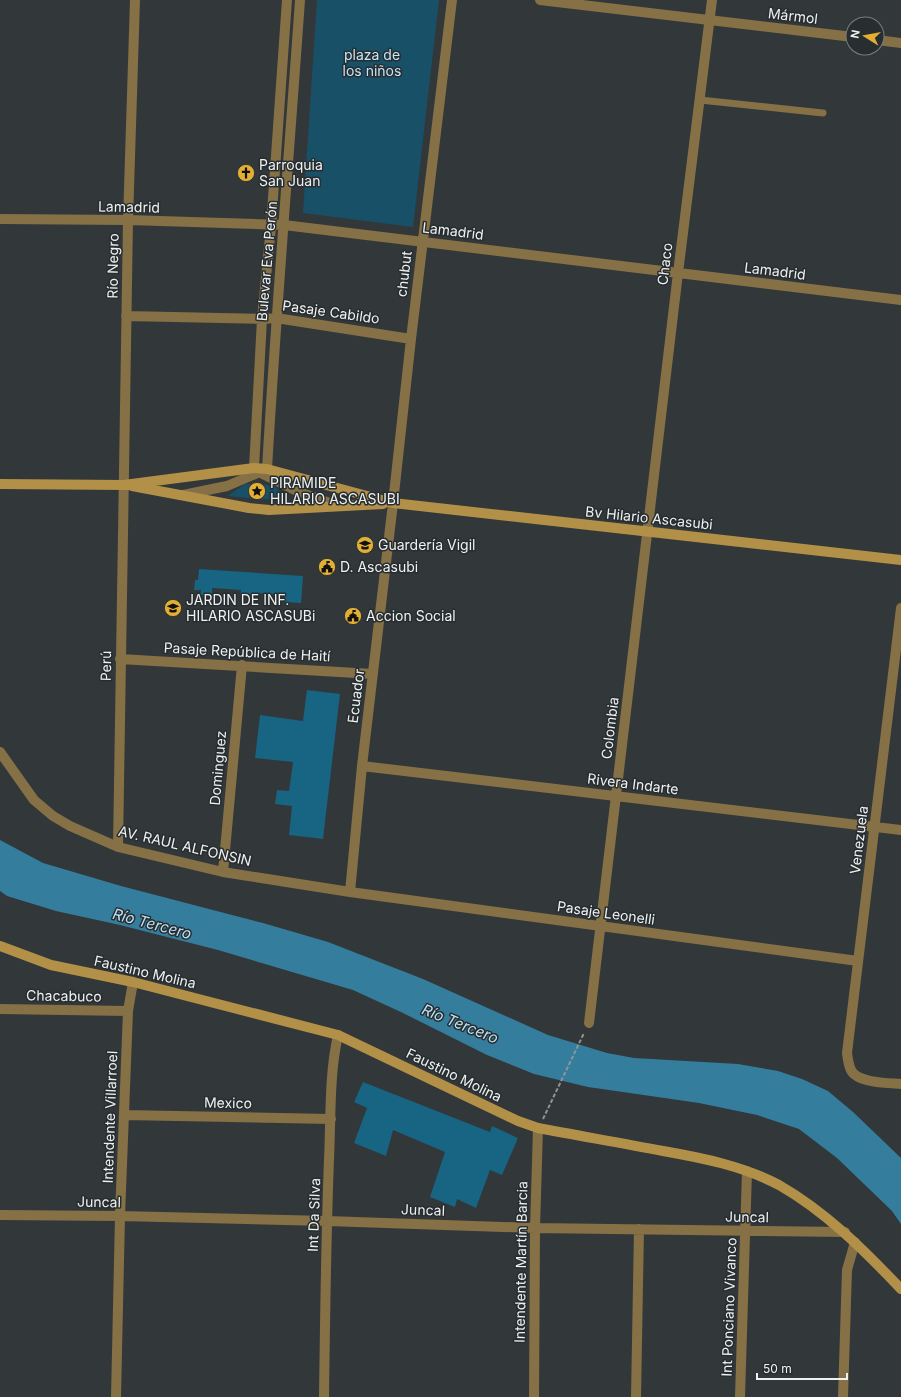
<svg xmlns="http://www.w3.org/2000/svg" width="901" height="1397" viewBox="0 0 901 1397" font-family="Inter,sans-serif">
<rect width="100%" height="100%" fill="#32373a"/>
<path fill="#185068" d="M317 0H439L413 227 303 213Z
M245 484H260L274 486 289 499H258L228 496Z"/>
<path fill="#357d9d" d="M0 840 43 863 121 886 263 923 328 942 423 979 548 1035 607 1053 634 1058 738 1064 778 1071 802 1079 828 1091 853 1112 901 1158V1224L892 1211 837 1158 799 1129 757 1115 699 1103 588 1087 534 1074 487 1055 403 1013 353 990 218 950 120 925 56 911 7 896 0 891Z"/>
<path fill="#176483" d="M199 569 303 576 301 603 284 602 285 595 255 593V596L240 595 241 590 212 588V596L200 595 201 590H194L195 580H198Z
M307 690 340 694 323 839 289 835 292 806 275 804 277 790 289 791 293 762 255 758 260 715 303 721Z
M363 1082 490 1132 492 1126 518 1138 502 1175 490 1170 476 1208 457 1199 455 1207 430 1197 445 1152 393 1130 386 1156 354 1143 367 1108 354 1102Z"/>
<g fill="none" stroke-linecap="round" stroke-linejoin="round">
<path stroke="#909496" stroke-width="2" stroke-dasharray="4 2" stroke-linecap="butt" d="M543 1119 584 1033"/>
<path stroke="#867045" stroke-width="7" d="M700 100 823 113"/>
<path stroke="#867045" stroke-width="10" d="M287 0 271 226 262 319 254 468 259 472 299 492 338 506
M540 0 853 37
M877 40 901 43
M0 219 128 220 284 225 901 300
M126 316 262 319 276 318 411 339
M183 495 227 486 267 469C276 312 289 156 300 0
M901 608 847 1053C848 1060 849 1070 854 1074 864 1083 888 1083 901 1084
M120 659 373 674
M0 752 34 800 53 816 70 826 118 847 223 872 350 892 858 961
M362 766 901 830
M118 847 128 220 135 0
M223 872 242 665
M350 892 362 766 393 503 411 339 452 0
M0 1009 128 1011
M589 1023 678 273 712 0
M124 1115 331 1119
M0 1215 120 1216 327 1221 535 1228 845 1232
M116 1397 120 1216 128 1011 133 982
M324 1397C325 1318 326 1238 329 1159 331 1118 329 1075 338 1035
M534 1397 535 1228 538 1128
M636 1397 639 1229
M740 1397 747 1171
M843 1397 847 1270 855 1242"/>
<path stroke="#b29047" stroke-width="10" d="M0 484 124 485 254 468 267 469 393 503 901 560
M132 486 249 508 269 510 383 504
M0 946 51 965 133 982 338 1035 518 1121 538 1128C580 1136 622 1143 663 1151 703 1158 743 1166 779 1185 826 1212 864 1250 901 1289"/>
</g>
<defs>
<symbol id="church-disc" viewBox="-11 -11 22 22"><circle r="9.5" fill="#e2ae34" stroke="#282d2f"/><path d="M-1.2-6h2.4v3.5h3.3v2.4h-3.3V6h-2.4V-.1h-3.3v-2.4h3.3Z" fill="#111"/></symbol>
<symbol id="sight-disc" viewBox="-11 -11 22 22"><circle r="9.5" fill="#e2ae34" stroke="#282d2f"/><path d="M0-6L1.8-2.2L6-1.7L2.9 1.2L3.7 5.4L0 3.3L-3.7 5.4L-2.9 1.2L-6-1.7L-1.8-2.2Z" fill="#111"/></symbol>
<symbol id="school-disc" viewBox="-11 -11 22 22"><circle r="9.5" fill="#e2ae34" stroke="#282d2f"/><path d="M0-5L7-2L0 1L-7-2ZM-4 1L0 2.5L4 1V4Q0 6-4 4Z" fill="#111"/></symbol>
<symbol id="civic-disc" viewBox="-11 -11 22 22"><circle r="9.5" fill="#e2ae34" stroke="#282d2f"/><path d="M-.6-6.5H3V-4.5H.6V-3L4-1V1h2V6H-6V1h2V-1L-.6-3ZM-1.2 2.5V6h2.4V2.5Z" fill="#111"/></symbol>
</defs>
<g fill-rule="evenodd">
<use href="#church-disc" x="236" y="163" width="20" height="20"/>
<use href="#sight-disc" x="247" y="481" width="20" height="20"/>
<use href="#school-disc" x="355" y="535" width="20" height="20"/>
<use href="#civic-disc" x="317" y="557" width="20" height="20"/>
<use href="#school-disc" x="163" y="598" width="20" height="20"/>
<use href="#civic-disc" x="343" y="606" width="20" height="20"/>
</g>
<g text-anchor="middle" stroke-width="3" stroke-linejoin="round" paint-order="stroke">
<g font-size="14" fill="#edf1f2" stroke="#282d2f">
<text transform="translate(793 16) rotate(7)" y="5">Mármol</text>
<text transform="translate(129 207) rotate(1)" y="5">Lamadrid</text>
<text transform="translate(453 231) rotate(7)" y="5">Lamadrid</text>
<text transform="translate(267 261) rotate(-85)" y="5">Bulevar Eva Perón</text>
<text transform="translate(665 264) rotate(-83)" y="5">Chaco</text>
<text transform="translate(113 266) rotate(-89)" y="5">Río Negro</text>
<text transform="translate(775 271) rotate(7)" y="5">Lamadrid</text>
<text transform="translate(404 274) rotate(-83)" y="5">chubut</text>
<text transform="translate(331 312) rotate(8)" y="5">Pasaje Cabildo</text>
<text transform="translate(649 518) rotate(6)" y="5">Bv Hilario Ascasubi</text>
<text transform="translate(247 652) rotate(3)" y="5">Pasaje República de Haití</text>
<text transform="translate(106 666) rotate(-89)" y="5">Perú</text>
<text transform="translate(356 696) rotate(-83)" y="5">Ecuador</text>
<text transform="translate(610 728) rotate(-83)" y="5">Colombia</text>
<text transform="translate(218 768) rotate(-85)" y="5">Dominguez</text>
<text transform="translate(633 784) rotate(7)" y="5">Rivera Indarte</text>
<text transform="translate(859 840) rotate(-83)" y="5">Venezuela</text>
<text transform="translate(185 846) rotate(13)" y="5">AV. RAUL ALFONSIN</text>
<text transform="translate(606 913) rotate(8)" y="5">Pasaje Leonelli</text>
<text transform="translate(145 972) rotate(13)" y="5">Faustino Molina</text>
<text transform="translate(64 996) rotate(1)" y="5">Chacabuco</text>
<text transform="translate(454 1075) rotate(26)" y="5">Faustino Molina</text>
<text transform="translate(228 1103) rotate(1)" y="5">Mexico</text>
<text transform="translate(110 1117) rotate(-88)" y="5">Intendente Villarroel</text>
<text transform="translate(99 1202) rotate(1)" y="5">Juncal</text>
<text transform="translate(423 1210) rotate(2)" y="5">Juncal</text>
<text transform="translate(314 1215) rotate(-88)" y="5">Int Da Silva</text>
<text transform="translate(747 1217) rotate(1)" y="5">Juncal</text>
<text transform="translate(521 1262) rotate(-89)" y="5">Intendente Martín Barcia</text>
<text transform="translate(729 1307) rotate(-88)" y="5">Int Ponciano Vivanco</text>
</g>
<g font-size="14" fill="#c1e5f9" stroke="#282d2f">
<text x="372" y="60">plaza de<tspan x="372" dy="16">los niños</tspan></text>
</g>
<g font-size="14" fill="#edf1f2" stroke="#282d2f" text-anchor="start">
<text x="259" y="170">Parroquia<tspan x="259" dy="16">San Juan</tspan></text>
<text x="270" y="488">PIRAMIDE<tspan x="270" dy="16">HILARIO ASCASUBI</tspan></text>
<text x="378" y="550">Guardería Vigil</text>
<text x="340" y="572">D. Ascasubi</text>
<text x="186" y="605">JARDIN DE INF.<tspan x="186" dy="16">HILARIO ASCASUBi</tspan></text>
<text x="366" y="621">Accion Social</text>
</g>
<g font-size="15" font-style="italic" fill="#bde2f5" stroke="#282d2f">
<text transform="translate(152 924) rotate(15)" y="5">Río Tercero</text>
<text transform="translate(460 1024) rotate(22)" y="5">Río Tercero</text>
</g>
</g>
<g transform="translate(865 36) rotate(281)"><circle r="19" fill="#282d2f" stroke="#777b7d"/>
<path d="M0-3L7 15L0 10L-7 15Z" fill="#e2ae34"/>
<text y="-6" font-size="11" font-weight="bold" text-anchor="middle" fill="#edf1f2">N</text>
</g>
<path d="M757 1373v6h90v-6" fill="none" stroke="#edf1f2" stroke-width="2"/>
<text x="763" y="1373" font-size="12" fill="#edf1f2" stroke="#282d2f" stroke-width="3" paint-order="stroke">50 m</text>
</svg>
